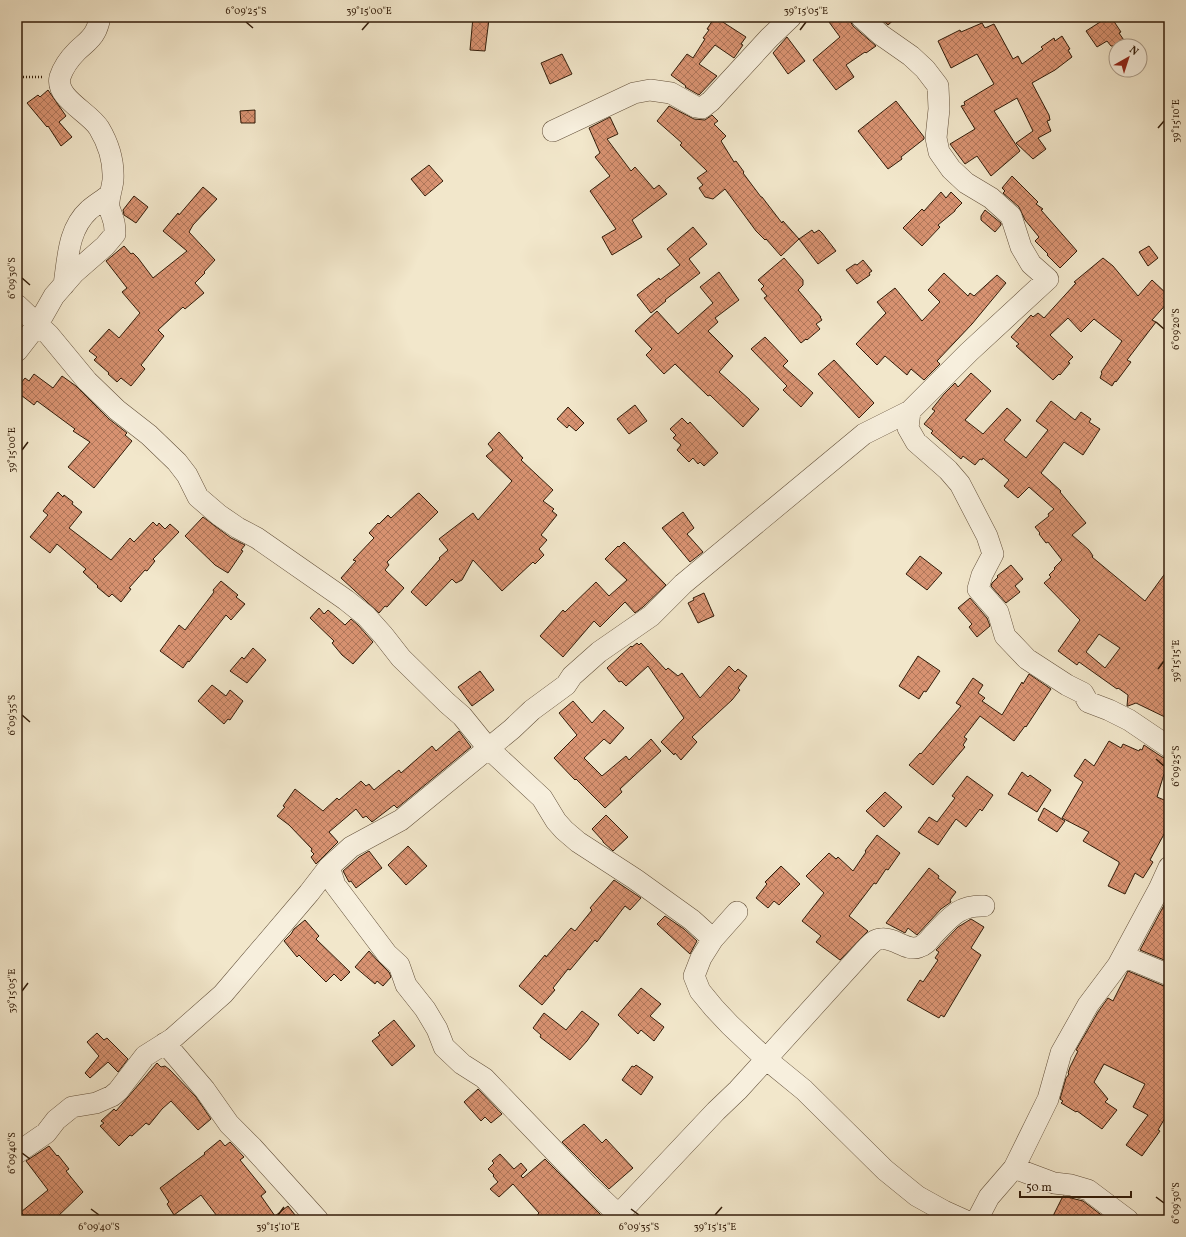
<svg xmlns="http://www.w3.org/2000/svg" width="1186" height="1237" viewBox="0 0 1186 1237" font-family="Vollkorn,serif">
<defs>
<pattern id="building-cross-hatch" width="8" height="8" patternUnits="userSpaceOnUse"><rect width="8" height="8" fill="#d89271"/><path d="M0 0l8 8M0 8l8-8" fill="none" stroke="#b0775b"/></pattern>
</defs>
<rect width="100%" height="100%" fill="#f2e7cb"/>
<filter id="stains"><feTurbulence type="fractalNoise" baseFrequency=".005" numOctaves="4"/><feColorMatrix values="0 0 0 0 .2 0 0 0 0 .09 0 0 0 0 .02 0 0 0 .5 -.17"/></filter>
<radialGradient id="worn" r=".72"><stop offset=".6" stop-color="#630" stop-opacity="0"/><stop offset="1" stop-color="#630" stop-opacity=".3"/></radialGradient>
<path fill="url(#building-cross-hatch)" stroke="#331d0a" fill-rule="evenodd" d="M473 17 489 19 485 51 470 50Z
M715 17 746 37 741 44 743 45 734 58 715 45 699 64 717 76 699 95 685 87 686 86 671 75 687 54 693 58 705 39 703 38 709 30 707 29Z
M835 17H849L850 21 853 26 876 46 866 53 865 52 846 65 854 77 836 90 813 60 840 37 829 22Z
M879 17H897L888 25Z
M1108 17H1111L1121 32 1119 33 1128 46H1111L1107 41 1097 47 1086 31Z
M982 23 985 28 994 24 1013 59 1018 56 1022 64 1043 49 1041 47 1054 38 1055 41 1062 36 1070 49 1068 50 1072 57 1055 70 1032 83 1049 115 1050 120 1047 121 1051 131 1038 138 1046 149 1033 159 1016 143 1033 131 1017 98 994 111 1020 151 991 176 977 156 965 164 950 144 975 129 961 106 965 105 964 102 994 84 977 54 951 68 938 41 960 30 961 32Z
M787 37 805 61 788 74 773 53Z
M562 54 572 74 550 84 541 63Z
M48 90 66 116 59 122 72 137 61 146 48 126 47 127 27 103 38 95 40 97Z
M896 101 924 137V139L901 157 902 159 888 169 858 131Z
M669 106 694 119 705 120 712 115 718 121 714 124 726 136 721 141 734 162 736 161 744 172 743 173 761 197H762L782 223 783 221 799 239 781 256 766 239 765 240 756 231 725 189 713 199 705 197 699 188 703 185 697 178 707 171 680 145 682 143 657 121Z
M255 110V123H241L240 111Z
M610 117 618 134 607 139 631 171 635 167 654 189 659 185 667 194 632 220 642 237 612 255 602 237 616 229 590 191 610 176 595 157 600 153 589 128Z
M429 165 443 181 425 196 411 179Z
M1012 176 1038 202 1036 204 1043 209 1041 210 1077 251 1060 268 1047 255 1048 254 1035 241 1039 237 1025 220 1019 207 1003 193 1005 191 1002 188Z
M203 187 217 199 193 225 189 232 215 260 204 272 205 273 195 283 204 293 185 309 183 307 158 330 164 336 141 365 145 369 131 386 121 378 117 382 108 374 109 373 94 360 97 357 89 351 109 329 119 338 140 313 122 292 127 288 106 261 124 246 131 254 133 253 138 258 153 278 187 251 163 231 178 213 179 215Z
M941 192 946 198 951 192 962 203 955 210V211L938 225 940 227 922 246 903 228 922 209 924 211Z
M134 196 148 207 136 223 124 215 123 210Z
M985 210 1001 223V225L995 232 981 220V216Z
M693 227 707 244 689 259 700 273 665 300 666 301 651 313 637 295 659 278 660 280 680 265 667 249Z
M812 230 814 233 819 230 822 233 836 251 818 264 799 239Z
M1149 246 1158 258 1148 266 1139 252Z
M784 258 803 280V285L798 290 821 317H820L822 320 816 324 820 329 807 340 806 339 801 343 764 298 767 296 761 289 764 286 758 280Z
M1103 258 1113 266 1138 296 1152 280 1169 296V301L1152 320 1156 322 1127 360 1131 362 1116 382 1115 381 1112 386 1100 378 1102 373 1101 372 1122 341 1094 319 1081 332 1068 318 1050 335 1073 357 1068 362 1070 363 1060 375 1059 374 1053 380 1016 346 1019 344 1011 337 1031 315 1033 317 1038 313 1044 318 1076 283 1074 282Z
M863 260 872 271 869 273 870 275 857 284 846 270 855 264 857 265Z
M719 272 739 300 715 318 718 322 708 331 733 356 719 372 750 400V401L759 409 743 427 710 395 708 396 675 364 664 374 646 355 652 349 635 331 657 311 678 334 713 303 700 287Z
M944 273 968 296 970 293 974 296 997 275 1006 283 972 324 937 361 940 364 924 380 911 369 907 375 885 356 877 365 856 344 886 313 877 302 895 288 922 321 940 302 928 290Z
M765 337 788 361 783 366 813 393 801 407 783 390 787 386 751 349Z
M834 360 874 403 859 418 818 374Z
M971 373 991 391 965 420 983 434 1007 408 1021 420 1004 440 1026 458 1048 430 1036 421 1051 401 1075 420 1081 412 1091 419 1089 422 1100 429 1083 455 1064 442 1041 473 1061 491 1060 492 1086 523 1072 535 1089 550 1093 556 1092 557 1145 601 1169 568V719L1136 703 1128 706H1127L1128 695 1118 688 1117 689 1079 662 1077 665 1058 651 1080 620 1044 583 1051 577 1049 575 1055 569 1054 568 1062 560 1048 542 1046 543 1039 534 1040 533 1035 527 1049 516 1048 514 1054 509 1029 487 1018 498 1004 486 1009 480 983 458 982 460 980 459 975 465 963 456 961 459 931 433 933 431 924 424 935 411 932 409 944 394 955 383 958 387ZM1099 634 1120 648 1105 668 1086 652Z
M34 374 53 388 62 376 76 386 109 419 127 433 125 435 132 441 94 488 68 467 90 442 73 431 75 429 37 401 34 405 17 392V388L25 378 29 381Z
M635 405 647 421 629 434 617 419Z
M568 407 584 423 576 431 569 425 567 428 557 419Z
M682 418 688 424 690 422 718 453 704 466 700 462 698 464 693 458 689 462 677 450 681 445 673 438 676 435 670 429Z
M499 432 523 458 521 460 553 490 543 501 554 509 552 511 557 515 541 535 547 540 539 549 544 555 535 564 533 562 502 591 473 560 462 580 456 583 452 579 426 606 411 592 440 559 439 558 448 550 439 539 473 513 478 520 512 481 486 456 493 450 488 444Z
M58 492 63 497 64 495 73 502 72 504 82 512 69 528 111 560 130 538 134 542 153 522 157 526 159 523 165 529 170 524 179 532 153 559 155 561 147 571 145 570 129 588 131 589 121 602 112 594 109 597 97 587 98 586 83 572 86 569 57 544 50 553 30 537 48 515 43 511Z
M419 493 438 512 387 562 389 565 385 570 404 588 387 607 385 606 379 613 341 578 356 561 353 560 374 538 369 533 378 523 379 524 388 515 391 518 417 494Z
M683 512 694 528 687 534 703 552 690 562 662 528Z
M203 517 231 538 245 545 241 550 243 551 228 573 215 565 185 536Z
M624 542 666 585 643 607 635 613 625 602 600 627 594 621 563 657 540 636 563 610 565 612 596 582 609 596 627 580 605 559 618 546 619 547Z
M920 556 942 573 927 590 906 574Z
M1011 565 1023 579 1015 586 1020 592 1006 603 991 586 992 583 998 577 997 576Z
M221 581 238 595 236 597 245 604 231 620 226 615 189 662 188 661 183 668 160 651 179 625 185 630 214 592 213 590Z
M704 593 714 616 698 623 688 603 694 600 693 598Z
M970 598 987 618 990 626 977 637 969 627 972 624 958 608Z
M319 608 324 614 328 610 345 625 351 619 358 625 373 642 353 664 342 655 332 643 334 641 310 618Z
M637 643 639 645 641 643 666 670 668 668 678 676 682 673 700 698 729 666 735 672 738 669 747 676 738 688 740 690 732 700 692 737 697 742 681 760 675 753 674 755 661 742 684 718 648 666 626 686 621 681 619 682 607 668 631 646 632 647Z
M253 648 266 660 247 683 230 671 242 657 244 659Z
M918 656 940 671 926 692 924 691 919 699 899 686Z
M480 671 494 690 472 706 458 687Z
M1029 674 1051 689 1026 727 1025 726 1014 741 980 716 964 737 967 739 963 745 965 747 933 785 909 765 920 753 921 754 961 706 956 703 973 678 983 685 978 693 985 698 982 701 1002 715 1022 682 1023 684Z
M212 685 226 696 230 690 243 701 230 720 228 719 224 724 198 701Z
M573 701 592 723 604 710 624 728 610 744 604 739 584 758 602 776 626 756 629 760 651 739 661 751 620 789 622 792 605 808 576 779 575 780 554 758 577 735 559 713Z
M459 731 471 747 397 808 394 805 372 822 366 816 363 818 356 809 329 832 338 842 316 864 311 857 314 854 311 851 312 849 289 825 277 816 285 807 283 806 295 789 323 811 337 798 339 800 361 781 366 786 369 784 374 790 399 770 401 773 432 746 436 751Z
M1109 741 1121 748 1123 744 1139 751 1140 749 1142 750 1144 745 1162 757 1169 759V777L1164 774 1157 797 1169 802V825L1150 860 1153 862 1143 878 1135 873 1125 894 1108 886 1119 864V862L1083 841 1089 832 1062 818 1083 782 1074 776 1085 759 1094 766Z
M1022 772 1028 777 1030 775 1051 790 1037 812 1008 794Z
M967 776 993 795 982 811 980 809 966 827 956 819 938 845 918 832 929 817 937 822 955 798 952 796Z
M885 792 902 807 884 827 866 811Z
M1044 808 1065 821 1057 832 1038 820Z
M606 815 628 837 613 851 603 842V841L592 829Z
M877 835 900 853 888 870 886 869 876 884 874 883 849 916 868 931 840 960 816 942 821 936 802 921 824 893 806 876 829 853 836 859 838 857 853 871 866 852 865 851Z
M408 846 427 866 406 885 388 865Z
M369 851 382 868 356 888 351 881 349 882 343 871 359 857Z
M781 866 800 884 779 905 774 901 768 908 756 898 767 884 765 882Z
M929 868 939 876 938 878 956 892 950 900 951 902 941 909 917 935 908 928 905 933 886 923Z
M614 880 641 898 630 910 625 906 597 942 595 940 570 970 568 969 553 988 555 990 542 1005 519 986 545 955 546 957 571 928 575 931 592 910 590 908Z
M1169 896V962L1140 950Z
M665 916 684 929 697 941 690 954 657 924Z
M971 919 984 927 971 948 981 955 944 1017 941 1015 939 1018 907 1000 920 980 923 982 938 960 935 958 939 952 936 950 958 927Z
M305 920 319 936 316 939 350 972 341 981 334 974 326 982 299 955 297 957 284 941 291 934 294 929Z
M369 951 378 961 389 972 391 977 383 986 377 981 375 984 355 967Z
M1128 971 1164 986 1169 987V1010L1164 1021 1169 1024V1111L1158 1130 1160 1131 1142 1156 1126 1145 1148 1115 1133 1107 1145 1084 1104 1064 1094 1082 1108 1099 1105 1102 1117 1110 1102 1129 1077 1111 1076 1112 1061 1103 1063 1101 1060 1099 1066 1078 1069 1074 1068 1073 1070 1067 1078 1051 1076 1050 1098 1012 1108 998 1113 1001Z
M641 988 661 1004 650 1016 664 1027 654 1041 641 1030 638 1034 618 1015Z
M582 1011 599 1024 587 1041 570 1060 540 1037 541 1035 533 1028 544 1013 566 1030Z
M394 1020 415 1046 392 1066 372 1041 380 1035 378 1033Z
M97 1033 104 1040 107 1038 128 1059 118 1072 108 1062 90 1078 85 1073 99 1056 87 1042Z
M157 1063 161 1067 165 1066 170 1070 196 1097 211 1119 198 1130 171 1101 162 1109 149 1125 146 1123 132 1136 130 1135 119 1146 100 1126 104 1123 101 1121 114 1109 116 1111Z
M636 1065 653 1077 641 1095 622 1080 632 1066 634 1067Z
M478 1089 502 1114 491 1123 485 1117 481 1121 464 1102Z
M584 1124 602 1143 606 1139 633 1168 609 1189 562 1142Z
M220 1140 225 1146 230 1142 244 1157 240 1160 266 1192 261 1196 275 1216 288 1206 299 1220H220L201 1195 174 1215 167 1204 169 1202 160 1188 205 1154 204 1153Z
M49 1146 57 1156 58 1155 69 1169 66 1171 83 1192 54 1220H28L21 1212 48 1190 26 1161Z
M500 1154 514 1169 521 1163 527 1170 521 1176 523 1178 545 1159 601 1215 596 1220H533L539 1213 513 1184 499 1197 490 1189 498 1182 493 1176 494 1175 488 1169 494 1163 492 1161Z
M1063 1196 1083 1201 1104 1217 1103 1220H1051Z"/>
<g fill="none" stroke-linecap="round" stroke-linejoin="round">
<defs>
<path id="minor" d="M861 17 881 35 911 56 925 69 938 86 939 109 936 138 939 152 951 169 966 183 991 198 1011 216 1021 247 1031 264 1048 279 969 352 910 411 908 428 916 442 948 470 960 484 987 536 993 554 982 575 978 589 998 612 1005 636 1027 659 1067 685 1083 693 1088 702 1109 710 1129 720 1169 747
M553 131 634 93 650 90 671 93 696 107 702 108 711 101 769 38 791 17
M64 285C68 258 68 229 89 210 96 204 103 200 109 195
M17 305 49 335 87 381 117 410 149 435 177 462 187 475 198 497 219 515 238 528 257 538 346 600 366 616 383 635 401 658 447 703 462 716 488 748 542 798 556 821 564 830 578 842 635 879 692 920 713 939
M17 351 38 324 54 296 74 273 105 246 115 234C115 229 115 224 113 219 112 215 110 211 109 207 108 198 112 190 113 180 114 162 108 143 99 128 89 112 55 98 60 77 63 68 70 58 77 51 83 45 91 40 95 32 98 27 99 22 100 17
M329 867 335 885 387 954 399 965 406 985 425 1009 437 1029 444 1047 462 1064 484 1078 588 1186 624 1220
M737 912 713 939 701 958 694 976 700 991 714 1008 730 1025 766 1059 804 1090 885 1170 917 1196 944 1211 964 1220
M1123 956 1169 975
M165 1043 205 1090 229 1124 252 1147 318 1220
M17 1153 46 1133 56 1120 72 1107 96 1103 112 1096 118 1091 145 1056 172 1039 223 994 309 893 329 867 351 847 401 820 512 729 532 710 566 685 572 676 599 652 651 616 683 584 864 434 910 411
M1014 1168 1054 1183 1071 1185 1088 1190 1128 1220
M618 1215 716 1111 738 1090 864 951C869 946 874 939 881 939 894 937 907 952 919 947 926 945 929 940 933 935 950 918 958 905 984 906
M977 1220 989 1197 1014 1168 1048 1099 1061 1053 1088 1005 1118 965 1159 889 1169 867"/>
</defs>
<use href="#minor" stroke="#63503a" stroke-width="22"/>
<path stroke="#331d0a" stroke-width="2.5" stroke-dasharray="1 2" stroke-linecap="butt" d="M17 77H44"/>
<use href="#minor" stroke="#f7efdd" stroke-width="21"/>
</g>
<path fill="none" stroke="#331d0a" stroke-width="1.5" d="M246 22 253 28M362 30 369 22M800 30 806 22M1158 128 1164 121M22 278 30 285M1156 322 1164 329M22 450 28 442M1158 669 1164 661M22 715 30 722M1156 759 1164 766M22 991 28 983M22 1153 30 1159M1156 1197 1164 1203M91 1209 99 1215M631 1209 639 1215M278 1215 284 1207M715 1215 722 1207"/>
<rect width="1186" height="1237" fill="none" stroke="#f2e7cb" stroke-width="44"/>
<g transform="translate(1128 58) rotate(39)"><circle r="19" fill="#f7efdd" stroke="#a99b89"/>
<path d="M0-3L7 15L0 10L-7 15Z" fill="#8f2418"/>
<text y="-6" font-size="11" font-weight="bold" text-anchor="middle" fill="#331d0a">N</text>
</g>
<path d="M1020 1191v6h111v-6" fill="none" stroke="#331d0a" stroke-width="2"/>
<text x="1026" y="1191" font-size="12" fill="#331d0a" stroke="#f7efdd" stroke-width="3" paint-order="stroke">50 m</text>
<rect x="22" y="22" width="1142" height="1193" fill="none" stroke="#331d0a" stroke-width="1.5"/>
<g font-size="10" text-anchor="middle" fill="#331d0a">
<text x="246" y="14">6°09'25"S</text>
<text x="369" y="14">39°15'00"E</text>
<text x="806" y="14">39°15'05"E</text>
<text transform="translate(1175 121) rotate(-90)" y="4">39°15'10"E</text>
<text transform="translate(11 278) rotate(-90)" y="4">6°09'30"S</text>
<text transform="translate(1175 329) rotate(-90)" y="4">6°09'20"S</text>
<text transform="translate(11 450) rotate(-90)" y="4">39°15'00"E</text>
<text transform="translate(1175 661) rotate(-90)" y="4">39°15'15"E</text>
<text transform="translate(11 715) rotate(-90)" y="4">6°09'35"S</text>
<text transform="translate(1175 766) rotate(-90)" y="4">6°09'25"S</text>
<text transform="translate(11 991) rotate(-90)" y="4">39°15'05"E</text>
<text transform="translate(11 1153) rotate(-90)" y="4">6°09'40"S</text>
<text transform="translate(1175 1203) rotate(-90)" y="4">6°09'30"S</text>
<text x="99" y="1230">6°09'40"S</text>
<text x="278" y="1230">39°15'10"E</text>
<text x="639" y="1230">6°09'35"S</text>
<text x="715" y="1230">39°15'15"E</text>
</g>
<rect width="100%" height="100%" filter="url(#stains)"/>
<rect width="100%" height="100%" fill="url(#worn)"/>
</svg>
